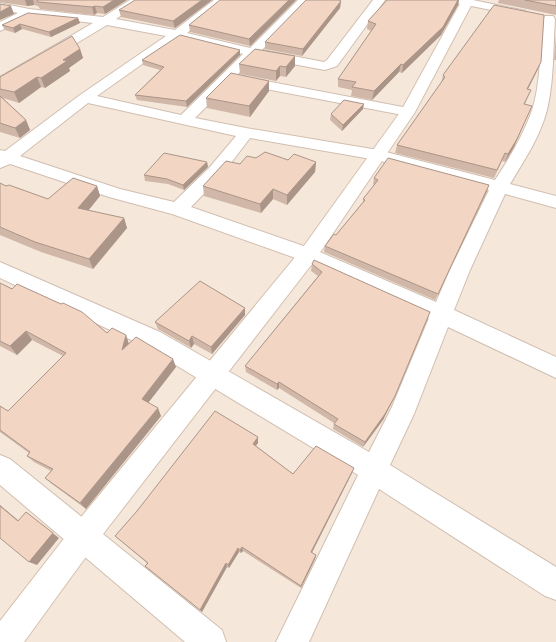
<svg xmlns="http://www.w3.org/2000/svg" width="556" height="642" viewBox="0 0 556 642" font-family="Jost,sans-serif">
<rect width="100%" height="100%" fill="#fdf6ec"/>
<path fill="#f5e8da" d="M0 0H556V642H0Z"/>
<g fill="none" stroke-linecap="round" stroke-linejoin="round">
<defs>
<path id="street" d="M130 0H144L116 19 175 30 214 0H227L187 33 250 48 298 0H310L262 50 324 62 327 60 373 0H385L337 66 325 70 255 57 235 77 240 76 408 108 413 109 415 112 413 115 408 116 240 84 235 83 233 80 235 78 195 118 246 128 378 150 495 180C509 159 522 137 531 113 541 86 540 48 543 19L545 16H553L555 19C553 49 554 81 547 110 540 137 524 161 510 184L556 196V208L505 194 470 270 454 310 556 357V378L448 327 414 414 390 465 556 567V600L545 596 379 489 309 642H276L358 475 144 346 0 278V262L160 332 369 452 391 409 429 318 301 260 172 214 109 197 10 164 0 168V150L5 151 80 95 166 36 107 25 5 86 0 87V77L93 23 31 16 0 31V22L18 13 0 9V3L29 9 103 17ZM179 38 243 54 181 115 97 96ZM88 103 236 136 209 168 174 202 120 189 20 156ZM250 138 377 160 489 190 450 270 436 302 315 250 191 207 221 176Z
M450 0H473L521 10 525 11 527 13 525 15 521 16 456 3Z
M0 455 10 459 222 630 226 642H185L0 485Z"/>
<path id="secondary" d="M462 0H474L415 112 315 260 93 547 24 642H0V621L73 527 301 250 401 111Z"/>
</defs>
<use href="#street" stroke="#d1beb0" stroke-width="2"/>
<use href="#secondary" stroke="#d6c0b0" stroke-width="2"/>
<use href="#street" fill="#fff" fill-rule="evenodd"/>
<use href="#secondary" fill="#fff" fill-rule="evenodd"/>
</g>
<path fill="#d1b7a8" d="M0 0H127L105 14 97 13 94 15 40 9 38 6 34 5 27 6 0 2Z
M212 0 175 28 121 17 119 10Z
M296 0 250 46 190 32 189 25Z
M387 0H459L458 5 441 35 402 73 399 72 372 100 351 96 352 90 338 87V79L371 31 367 29 368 21Z
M499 0H556V15L498 3Z
M341 1 340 8 302 56 265 49V42Z
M78 18 80 23 51 37 22 29 15 33 5 30 2 25Z
M556 35V60H554Z
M80 49 83 58 69 68 70 71 45 88 41 87 19 103 3 98 26 120 30 130 20 138 0 132V77Z
M240 55 187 107 137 100 135 95 160 70 143 65 142 60Z
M295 56V66L286 77 280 76 276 81 240 74 239 64Z
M538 69 528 89 531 90 525 104 514 147 505 162 502 161 494 178 395 153 397 145 441 83 443 75Z
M269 91 250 117 207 108 206 98Z
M363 109 342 131 330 120 331 114Z
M256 158 288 160 316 162 315 172 287 205 273 199 261 213 204 196 203 186 240 164Z
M207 162 208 167 184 190 168 184 145 181 144 175Z
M374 178 487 191 435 300 324 252 325 246 336 235 363 202V199L374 185 373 184Z
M0 183 6 186 48 199 97 186 100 196 88 211 124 218 127 228 93 269 41 252 0 235Z
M312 264 430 312 392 402 383 420 363 447 333 429 334 423 279 388 277 390 246 372 245 366 318 276 311 271Z
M0 283 107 333 176 367 148 403 161 416 86 509 52 484 45 478 51 471 34 462 27 456 29 453 0 432V406L8 411 63 356 32 340 17 355 0 346Z
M245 308V315L212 354 194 344 191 348 158 329 155 322Z
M258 437V443L256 446 293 474 352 473 312 553 316 555 315 559 301 588 243 551 241 553 239 552 229 568 227 567 202 612 149 569 145 566 147 563 115 536Z"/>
<path fill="#aa9588" d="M25 0H33L34 5 27 6Z
M114 0H127L105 14 103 7Z
M202 0H212L175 28 173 21Z
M289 0H296L250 46 249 39Z
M458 0H459L458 5 441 35 402 73 403 65Z
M341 1 340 8 302 56 303 49Z
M11 6 14 14 0 20V12Z
M95 6 97 13 94 15 92 7Z
M78 18 80 23 51 37 49 32Z
M20 24 22 29 15 33 13 28Z
M80 49 83 58 69 68 70 71 45 88 41 78 63 60Z
M240 50V55L187 107 186 101Z
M295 56V66L286 77V67Z
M541 62 538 69 524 97 527 89Z
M401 64 399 72 372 100 374 91Z
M280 66V76L276 81V71Z
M37 77 41 87 19 103 14 92Z
M269 81V91L250 117 249 106Z
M364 104 363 109 342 131 343 125Z
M532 106 514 147 505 162 508 154Z
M26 120 30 130 20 138 15 128Z
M207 162 208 167 184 190 183 185Z
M316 162 315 172 287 205V195Z
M489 185 487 191 435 300 438 294Z
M97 186 100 196 82 218 78 208Z
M273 189V199L261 213 260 204Z
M124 218 127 228 93 269 89 259Z
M245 308V315L212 354 211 347Z
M430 312 392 402 383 420 363 447 365 442Z
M26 331 32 340 17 355 10 346Z
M126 335 129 344 122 350Z
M192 336 194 344 191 348 189 341Z
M173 359 176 367 145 407 142 399Z
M279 382V388L277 390V384Z
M158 408 161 416 86 509 80 503Z
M258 437V443L253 449V444Z
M354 468 352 473 310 556 311 552Z
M0 505 25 526 18 521 0 506Z
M26 512 59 538 37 565 29 562Z
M242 547 243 551 241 553 240 550Z
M238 548 239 552 229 568 228 565Z
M316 555 315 559 301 588V586Z
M226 563 227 567 202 612 200 610Z"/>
<path fill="#f3d5c3" stroke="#aa9588" d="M37 0H114L103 7 95 6 92 7 38 2Z
M135 0H202L173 21 119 10Z
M220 0H289L249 39 189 25Z
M306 0H339L341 1 303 49 265 42Z
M387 0H458L443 27 403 65 401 64 374 91 352 87 356 82 338 79 376 24 368 21Z
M525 0H556V6Z
M0 4 11 6 0 12Z
M494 5 544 15 541 62 527 89 531 90 524 104 532 106 517 139 508 154 505 153 497 170 397 145 445 77 443 75Z
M28 13 78 18 49 32 20 24 13 28 2 25Z
M180 35 240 50 186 101 135 95 164 67 142 60Z
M72 36 80 49 63 60 67 61 41 78 37 77 14 92 0 89V77Z
M255 49 295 56 286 67 280 66 276 71 239 64Z
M231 73 269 81 249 106 206 98Z
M0 96 26 120 15 128 0 123Z
M344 100 364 104 343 125 331 114Z
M265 152 288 160 294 154 316 162 287 195 273 189 260 204 203 186 226 161 240 164 247 156 256 158Z
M164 153 207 162 183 185 167 179 144 175Z
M388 158 489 185 438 294 325 246 334 234 336 235 365 200 363 199 378 180 374 178Z
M73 178 97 186 78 208 124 218 89 259 35 242 0 227V183L6 186 9 185 48 199Z
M314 260 430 312 395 396 385 414 365 442 334 424 338 419 279 382 277 384 245 366 322 272 312 264Z
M200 281 245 308 211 347 192 336 189 341 155 322Z
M0 283 12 289 17 284 61 304 63 303 82 312 107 333 112 328 126 335 122 350 136 337 173 359 142 399 158 408 80 503 45 478 53 469 27 456 30 452 0 430V406L8 411 66 353 26 331 10 346 0 341Z
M215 411 258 437 253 444 293 474 316 446 354 468 311 552 316 555 301 586 242 547 240 550 238 548 228 565 226 563 200 610 145 566 148 563 115 536 137 511Z
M0 506 18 521 26 512 53 533 29 562 0 538Z"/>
</svg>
